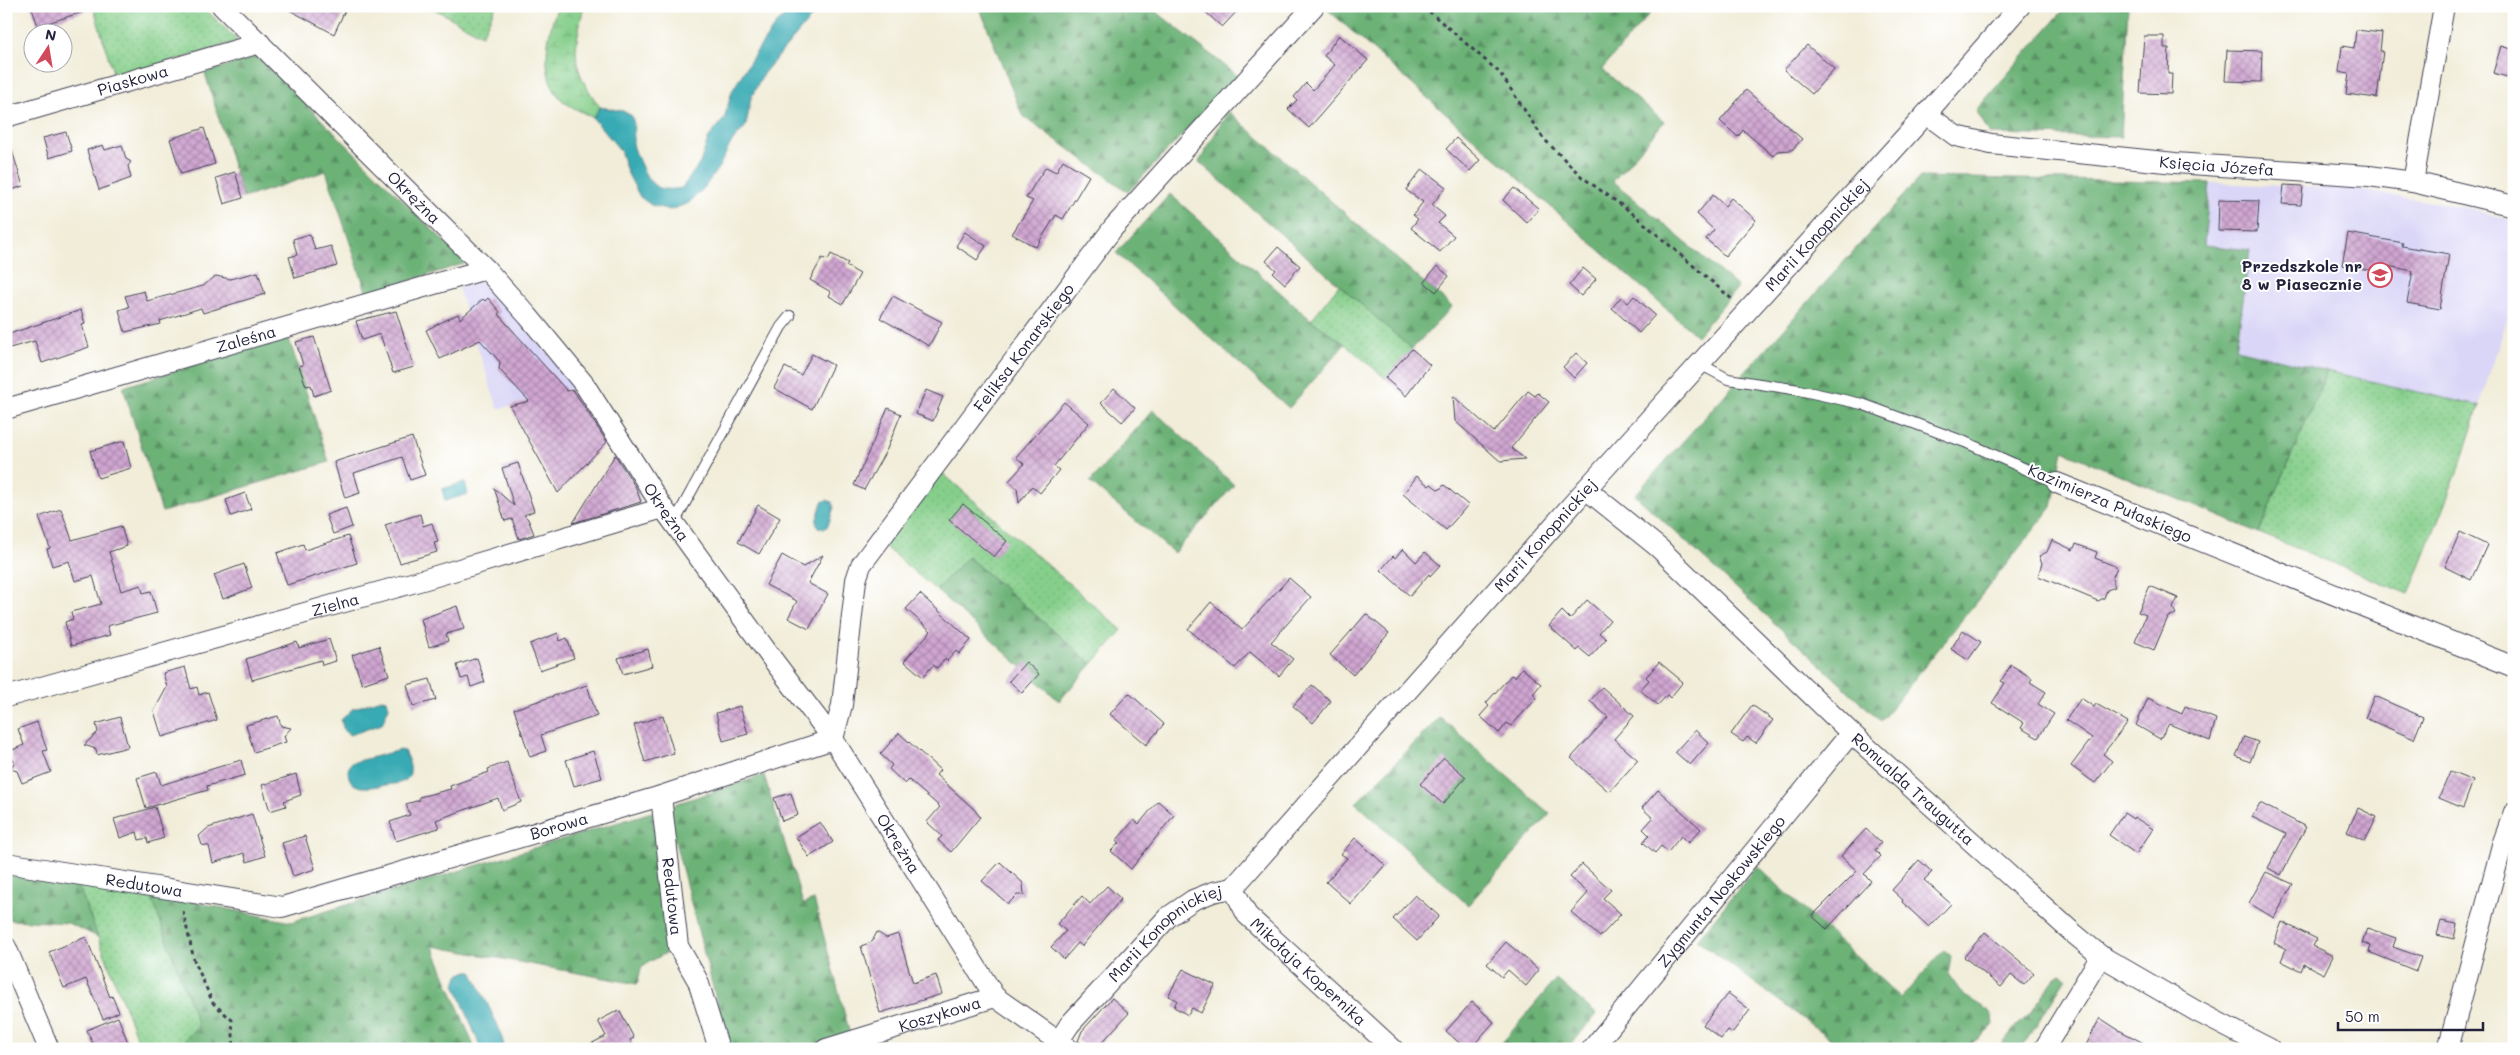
<svg xmlns="http://www.w3.org/2000/svg" width="2520" height="1055" viewBox="0 0 2520 1055" font-family="Mali,sans-serif">
<defs>
<pattern id="grass-dots" width="8" height="8" patternUnits="userSpaceOnUse" patternTransform="scale(1.25)"><rect width="8" height="8" fill="#86cf8b"/><path d="M2 2h.1M6 6h.1" fill="none" stroke="#73b179" stroke-width="1.8" stroke-linecap="round"/></pattern>
<pattern id="forest-firs" width="22" height="20" patternUnits="userSpaceOnUse" patternTransform="scale(1.25)"><rect width="22" height="20" fill="#6cb277"/><path d="M5 1l3.5 6h-7zM16 11l3.5 6h-7z" fill="#589063"/></pattern>
<pattern id="wetland-marsh" width="20" height="14" patternUnits="userSpaceOnUse" patternTransform="scale(1.25)"><rect width="20" height="14" fill="#86cf8b"/><path d="M1 5h8M5 5V1M11 12h8M15 12V8" fill="none" stroke="#73b179"/></pattern>
<pattern id="building-cross-hatch" width="8" height="8" patternUnits="userSpaceOnUse" patternTransform="scale(1.25)"><rect width="8" height="8" fill="#d0a6d1"/><path d="M0 0l8 8M0 8l8-8" fill="none" stroke="#a887ab"/></pattern>
</defs>
<rect width="100%" height="100%" fill="#fff"/>
<filter id="ink" filterUnits="userSpaceOnUse"><feTurbulence type="fractalNoise" baseFrequency=".02" numOctaves="2"/><feDisplacementMap in="SourceGraphic" scale="10" xChannelSelector="R" yChannelSelector="G"/><feConvolveMatrix kernelMatrix="1 2 1 2 8 2 1 2 1" color-interpolation-filters="sRGB"/></filter>
<filter id="wash" filterUnits="userSpaceOnUse"><feTurbulence type="fractalNoise" baseFrequency=".0096" numOctaves="4" result="noise"/><feDisplacementMap in="SourceGraphic" scale="20" xChannelSelector="R" yChannelSelector="G"/><feGaussianBlur stdDeviation="1.12" result="paint"/><feColorMatrix in="noise" values="0 0 0 0 0 0 0 0 0 0 0 0 0 0 0 0 0 1.4 0 .05"/><feComposite in="paint" operator="in"/></filter>
<g filter="url(#wash)">
<rect width="100%" height="100%" fill="#f1edd9"/>
<path fill="#dad6f7" d="M2210 183 2354 189 2479 210 2514 222V298L2479 406 2236 349 2250 250 2204 246Z
M482 281 579 387 498 409 458 288Z"/>
<path fill="url(#grass-dots)" stroke="#547863" d="M93 6H202L238 41 115 79Z
M429 6H496L482 35Z
M1339 285 1412 349 1385 378 1345 344 1311 320Z
M2327 371 2479 406 2461 462 2409 594 2259 533Z
M940 471 1122 630 1092 664 968 557 936 590 884 546Z
M76 880 150 893 199 1025 177 1049H141Z"/>
<path fill="url(#forest-firs)" stroke="#476a59" d="M979 6H1149L1238 76 1128 192 1022 115Z
M1331 6H1656L1602 69 1664 122 1613 181 1738 287 1697 336 1328 10Z
M2067 6H2128L2121 137 1990 134 1976 110Z
M257 56 466 263 367 294 326 171 243 198 205 73Z
M1228 111 1452 307 1412 349 1199 162Z
M1920 177 2210 183 2204 245 2250 250 2236 349 2327 371 2259 533 2063 451 2052 507 1881 721 1635 495Z
M1170 194 1311 320 1345 344 1289 408 1116 253Z
M288 336 329 462 162 512 123 387Z
M1153 410 1234 485 1174 553 1090 482Z
M968 557 1092 664 1059 701 936 590Z
M1440 717 1550 814 1468 905 1356 803Z
M764 775 803 904 814 900 850 1034 798 1049H729L666 807Z
M652 812 677 947 642 966 637 984 433 946 475 1049H177L198 1025 150 893 291 922Z
M1757 866 1901 998 1944 950 1951 956 1948 974 1963 995 1988 1010 1992 1016 1993 1024 1988 1031 1964 1049H1840V1046L1697 940Z
M6 869 76 880 98 937 68 923 11 920 6 909Z
M2061 974 2066 978 2021 1049H1998L2017 1025 2028 1016 2055 978Z
M1556 979 1596 1014 1568 1049H1497Z"/>
<path fill="url(#wetland-marsh)" stroke="#547863" d="M558 6H584C573 54 570 66 600 107L593 118C583 112 567 106 560 98 539 75 547 33 558 6Z"/>
<path fill="#39aab3" stroke="#2e6677" d="M794 6H821L763 74 751 98 746 126 731 143 719 167 704 188 689 203 670 210 651 205 640 197 627 172 620 150 593 118 600 107 623 111 632 116C635 126 633 133 633 143 634 150 638 158 641 165 651 187 658 192 682 188L700 163 709 137 724 119 732 91 754 55 777 23Z
M465 482 468 494 445 501 442 489Z
M827 500 832 502 834 507 828 526 824 529 818 527 816 522 822 502Z
M381 699 387 700 389 707 382 724 350 735 344 731 341 720 352 709Z
M400 750 404 751C409 761 414 771 406 780 400 784 393 784 386 785 371 787 348 793 348 770L351 763Z
M467 971H472L499 1028 505 1049H481L455 984 458 975Z"/>
<g id="blocks">
<path fill="url(#building-cross-hatch)" d="M31 6H88L89 10 38 26Z
M282 6H347L334 34Z
M1199 6H1242L1222 27Z
M2356 30 2382 33 2380 51H2383L2377 98 2346 94 2349 74 2339 72 2342 46 2354 48Z
M1339 35 1368 60 1309 128 1288 109 1297 100 1294 97 1306 83 1313 90 1335 65 1324 56Z
M2144 36H2164V48H2169L2168 74H2172L2171 94 2140 93Z
M1807 45 1834 69 1812 94 1784 70Z
M2501 46 2514 50V79L2493 73Z
M2227 50 2262 51 2261 82 2225 81Z
M1746 90 1802 139 1792 150 1777 151 1773 156 1743 130 1738 137 1720 121Z
M204 128 215 164 181 174 170 139Z
M66 132 72 151 49 158 43 138Z
M1456 138 1480 160 1470 171 1446 149Z
M6 144H10L23 186 6 192Z
M103 145 105 150 122 145 126 159 131 162 128 166 131 178 99 190 87 150Z
M1063 160 1089 176 1063 219 1056 215 1036 247 1012 234 1033 201 1026 198 1037 180 1046 167 1056 172Z
M1422 169 1446 187 1432 205 1445 216 1438 223 1454 236 1440 252 1411 228 1418 219 1413 215 1423 202 1406 190Z
M235 172 243 198 224 204 216 178Z
M2284 185 2303 186 2301 205 2282 204Z
M1514 188 1539 209 1527 223 1503 200Z
M1713 195 1725 206 1731 198 1756 220 1725 256 1706 239 1714 230 1697 214Z
M2219 200 2259 201 2257 232 2218 231Z
M965 232 986 246 977 260 956 246Z
M2348 233 2403 243 2402 246 2449 254 2440 309 2407 303 2413 271 2382 265 2381 272 2342 265Z
M310 234 315 250 331 246 337 266 295 278 289 257 297 255 293 239Z
M1278 247 1300 266 1285 284 1273 273 1276 270 1266 261Z
M831 254 848 263 846 266 860 274 843 304 829 296 831 292 810 280 822 258 828 260Z
M1437 266 1449 276 1436 292 1424 282Z
M1583 268 1596 279 1581 296 1569 285Z
M258 272 265 294 203 313 201 308 160 321 161 324 125 332 119 310 129 307 125 296 144 291 147 301 203 286 216 276 230 279Z
M893 296 942 322 929 346 880 318Z
M1634 296 1655 315 1639 333 1612 308 1621 297 1628 303Z
M488 298 500 312 498 314 567 391 573 390 607 442 558 493 510 406 529 401 499 369 500 362 480 340 440 359 426 330 458 314 460 319 483 299 485 301Z
M81 310 85 324 82 325 89 347 42 363 35 341 6 349V335Z
M396 311 414 367 393 373 380 334 362 340 356 321Z
M314 337 331 390 314 396 311 385 306 386 299 366 303 365 296 342Z
M1412 349 1430 365 1406 396 1385 378Z
M1576 353 1587 363 1574 378 1563 367Z
M812 354 833 365 812 409 774 388 785 367 801 375Z
M1114 388 1135 408 1122 422 1101 403Z
M926 390 943 397 933 421 916 414Z
M1528 391 1535 396 1538 393 1549 402 1511 448 1525 459 1500 461 1455 421 1453 396 1494 432Z
M1064 402 1089 423 1054 466 1059 470 1040 493 1032 486 1019 503 1017 488 1009 481 1024 464 1016 457Z
M888 408 901 414 887 449 864 490 854 485Z
M412 437 425 475 410 480 402 457 354 473 360 493 345 498 334 462Z
M124 441 131 468 98 478 90 451Z
M615 455 636 488 641 502 573 523Z
M518 463 534 511 524 515 528 519 534 534 519 539 512 519 505 521 494 488 514 506 502 468Z
M1417 476 1429 486 1431 484 1439 490 1444 485 1468 505 1446 530 1403 494Z
M245 493 251 509 231 516 226 500Z
M963 504 1007 541 994 557 949 520Z
M758 505 780 518 759 554 738 542Z
M346 508 352 527 333 534 326 515Z
M61 509 72 540 121 526 127 546 109 552 121 591 141 585 143 593 151 591 157 613 107 626 110 635 71 646 65 622 73 619 71 612 101 604 93 576 75 581 69 561 52 566 47 549 50 548 39 517Z
M420 514 423 526 432 523 438 542 434 543 437 552 400 563 385 525Z
M2460 532 2487 545 2471 580 2445 567Z
M348 536 357 563 287 585 277 553 303 544 305 550Z
M2052 540 2073 550 2076 544 2097 552 2095 558 2117 567 2112 579 2115 587 2107 590 2104 598 2098 601 2038 576 2042 563 2039 556 2047 552Z
M1403 549 1416 562 1425 552 1440 565 1430 576 1429 574 1410 596 1381 570 1393 556 1395 558Z
M782 555 803 567 823 555 808 583 828 594 809 629 788 618 797 601 766 585Z
M244 564 252 588 223 599 214 575Z
M1289 578 1311 597 1271 642 1293 659 1279 676 1250 652 1235 668 1188 629 1211 602 1242 630Z
M2150 586 2178 598 2173 608 2176 614 2168 617 2154 650 2135 642 2146 615 2138 612Z
M920 594 971 640 959 654 956 651 947 661 945 659 937 668 933 665 923 677 904 661 931 631 906 609Z
M1587 600 1610 620 1599 633 1606 639 1590 657 1579 648 1577 651 1549 626 1562 611 1570 619Z
M457 606 464 629 446 634 448 641 429 647 421 619Z
M1366 614 1389 633 1353 675 1330 655Z
M1963 630 1981 642 1968 660 1951 649Z
M558 633 560 641 567 638 574 658 540 670 530 644Z
M329 639 336 661 322 665 321 660 252 680 246 659 297 642 299 648Z
M379 646 389 675 362 684 352 655Z
M648 649 652 666 623 674 618 658Z
M477 658 485 682 471 687 468 677 461 679 457 665Z
M1026 662 1039 674 1022 693 1009 681Z
M1659 662 1683 682 1670 698 1667 695 1658 705 1640 690 1649 680 1646 677Z
M2011 665 2032 678 2030 682 2046 692 2038 704 2054 714 2038 738 2021 728 2024 723 1992 703 2005 683 2001 681Z
M185 667 191 689 197 687 199 695 208 692 217 720 162 737 154 711 167 687 163 673Z
M1522 668 1541 684 1533 694 1537 698 1511 726 1507 723 1499 733 1480 716 1489 706 1486 703 1511 675 1515 677Z
M430 679 436 700 413 706 407 685Z
M587 685 597 716 541 735 546 751 530 757 514 709Z
M1312 685 1331 701 1313 723 1293 706Z
M1602 687 1634 716 1614 739 1638 760 1609 792 1571 758 1608 717 1590 701Z
M1129 693 1164 724 1146 745 1110 714Z
M2374 696 2423 717 2414 739 2365 718Z
M2081 698 2094 707 2096 704 2128 722 2103 754 2112 761 2095 783 2071 766 2092 738 2066 720Z
M2148 698 2182 714 2185 706 2216 719 2210 741 2169 724 2160 739 2136 725Z
M1752 705 1773 720 1756 743 1747 737 1743 742 1731 734Z
M740 706 748 734 723 741 716 713Z
M278 716 281 726 291 728 284 736 286 742 254 752 246 725Z
M663 716 674 753 645 762 634 725Z
M120 717 128 747 97 755 96 749 84 745 98 732 96 724Z
M37 722 47 750 43 751 51 772 22 783 17 771 11 769 14 762 10 751 24 745 18 729Z
M1695 730 1709 743 1690 765 1675 752Z
M899 733 940 770 936 775 974 809 980 817 951 852 938 840 942 836 927 822 940 807 909 780 905 784 889 769 892 765 880 754Z
M2244 737 2258 742 2250 762 2236 756Z
M593 751 602 778 574 786 566 760Z
M1444 758 1466 777 1443 804 1420 784Z
M241 760 245 775 207 786 208 790 146 808 137 778 157 772 161 785Z
M507 762 521 802 502 810 498 798 436 820 439 828 396 841 390 822 410 815 406 804 420 800 419 797 451 789 450 786 489 772 488 769Z
M2450 772 2473 781 2463 808 2439 798Z
M296 774 301 795 284 801 286 806 270 811 262 785Z
M1658 790 1701 829 1688 843 1681 836 1668 852 1661 846 1655 853 1643 842 1649 835 1643 829 1653 818 1642 808Z
M791 793 798 815 782 821 774 798Z
M1158 801 1174 815 1131 869 1111 851 1119 843 1116 841 1134 820 1139 824Z
M2260 803 2306 827 2281 875 2268 868 2286 834 2252 817Z
M155 807 164 838 148 843 147 838 139 840 137 832 120 838 114 819Z
M2358 808 2377 817 2365 841 2347 832Z
M2124 813 2133 819 2134 817 2153 829 2136 854 2109 835Z
M252 814 265 856 247 862 244 853 213 863 209 846 202 845 199 836 208 828Z
M820 822 833 842 809 857 796 837Z
M1866 829 1881 843 1875 850 1881 856 1864 874 1871 881 1827 929 1812 916 1857 871 1841 856Z
M305 836 315 869 293 876 282 843Z
M1355 838 1385 865 1351 904 1326 882 1347 858 1341 854Z
M1919 860 1932 872 1924 880 1951 904 1929 927 1902 902 1903 900 1892 890Z
M1000 862 1023 883 1024 895H1017L1008 904 982 881Z
M1582 864 1611 890 1603 898 1621 914 1600 937 1571 912 1588 893 1570 877Z
M2266 872 2293 884 2274 918 2249 903Z
M1107 886 1121 899 1082 946 1078 943 1064 959 1051 947 1066 931 1057 924 1082 896 1090 904Z
M1415 895 1439 916 1417 941 1393 919Z
M2441 921 2457 924 2454 939 2437 935Z
M2282 922 2317 939 2313 946 2333 956 2324 974 2304 964 2301 971 2281 961 2286 949 2274 943Z
M2367 928 2396 938 2393 947 2421 957 2416 971 2369 952 2371 946 2362 943Z
M877 932 886 938 898 934 913 983 936 975 942 994 880 1013 861 946 872 942Z
M1985 932 2034 973 2024 985 2011 975 2001 987 1964 957Z
M86 937 110 997 112 996 119 1012 103 1019 86 979 64 988 49 952Z
M1506 942 1539 970 1526 986 1508 970 1502 977 1487 964Z
M1183 969 1215 985 1201 1013 1192 1008 1188 1015 1174 1007 1177 1000 1168 996Z
M1728 993 1750 1010 1732 1033 1728 1030 1721 1039 1703 1025Z
M1112 998 1129 1013 1096 1049H1091L1078 1041 1082 1031Z
M1472 1002 1494 1022 1470 1049H1466L1446 1031Z
M619 1010 634 1038 630 1040 635 1049H581L606 1036 598 1021Z
M118 1017 129 1045 119 1049H95L87 1030Z
M2100 1018 2117 1029 2155 1049H2084Z"/>
</g>
</g>
<g filter="url(#ink)">
<use href="#blocks" fill-opacity="0" stroke="#414053" stroke-width="1"/>
<g fill="none" stroke-linecap="round" stroke-linejoin="round">
<defs>
<path id="service" d="M1700 364 1728 379 1799 390 1862 404 1965 442 2057 483
M674 523 781 327 790 316"/>
<g id="minor">
<path id="s1" d="M222 6 486 269 528 316 584 384 663 508 773 660 833 739 995 997 1069 1049"/>
<path id="s2" d="M1926 114 1956 136 1991 144 2175 163 2369 176 2413 182 2514 206"/>
<path id="s3" d="M6 117 260 43"/>
<path d="M2413 182 2444 6"/>
<path id="s4" d="M6 409 486 269"/>
<path d="M2057 483 2514 667"/>
<path id="s5" d="M1586 489 1659 548 1851 733 2073 933 2101 956 2196 1011 2270 1049"/>
<path id="s6" d="M6 697 426 579 663 508"/>
<path id="s7" d="M661 796 678 946 698 981 719 1049"/>
<path id="s8" d="M6 863 282 907 661 796 833 739 842 705 856 580 861 565 1113 228 1314 6"/>
<path id="s9" d="M1233 888 1247 915 1393 1049"/>
<path d="M6 947 49 1049"/>
<path id="s10" d="M1058 1042 1070 1024 1168 917 1193 900 1213 892 1233 888 1586 489 1926 114 2020 6"/>
<path id="s11" d="M826 1049 995 997"/>
<path id="s12" d="M1592 1049 1851 733"/>
<path d="M2044 1049 2101 956"/>
<path d="M2448 1049 2502 845 2514 812"/>
</g>
</defs>
<use href="#service" stroke="#414053" stroke-width="12"/>
<use href="#minor" stroke="#414053" stroke-width="22"/>
<path stroke="#414053" stroke-width="3" stroke-dasharray="4 4" stroke-linecap="butt" d="M1423 6 1500 73 1543 138 1582 177 1631 212 1733 300
M183 911 194 960 213 1003 232 1020 234 1049"/>
<use href="#service" stroke="#fff" stroke-width="10"/>
<use href="#minor" stroke="#fff" stroke-width="20"/>
</g>
</g>
<defs>
<symbol id="school-ring" viewBox="-11 -11 22 22"><circle r="9.5" fill="#fff" stroke="#d1495b" stroke-width="1.5"/><path d="M0-5L7-2L0 1L-7-2ZM-4 1L0 2.5L4 1V4Q0 6-4 4Z" fill="#d1495b"/></symbol>
</defs>
<g fill-rule="evenodd">
<use href="#school-ring" x="2366" y="261" width="28" height="28"/>
</g>
<g text-anchor="middle" stroke-width="4" stroke-linejoin="round" paint-order="stroke">
<g font-size="16" fill="#22223b" stroke="#fff">
<text dy="6" stroke="none"><textPath href="#s3" startOffset="132">Piaskowa</textPath></text>
<text dy="6" stroke="none"><textPath href="#s2" startOffset="300">Księcia Józefa</textPath></text>
<text dy="6" stroke="none"><textPath href="#s1" startOffset="271">Okrężna</textPath></text>
<text dy="6" stroke="none"><textPath href="#s10" startOffset="1115">Marii Konopnickiej</textPath></text>
<text dy="6" stroke="none"><textPath href="#s4" startOffset="250">Zaleśna</textPath></text>
<text dy="6" stroke="none"><textPath href="#s8" startOffset="1304">Feliksa Konarskiego</textPath></text>
<text transform="translate(2110 503) rotate(23)" y="6">Kazimierza Pułaskiego</text>
<text dy="6" stroke="none"><textPath href="#s1" startOffset="676">Okrężna</textPath></text>
<text dy="6" stroke="none"><textPath href="#s10" startOffset="710">Marii Konopnickiej</textPath></text>
<text dy="6" stroke="none"><textPath href="#s6" startOffset="342">Zielna</textPath></text>
<text dy="6" stroke="none"><textPath href="#s5" startOffset="444">Romualda Traugutta</textPath></text>
<text dy="6" stroke="none"><textPath href="#s8" startOffset="568">Borowa</textPath></text>
<text dy="6" stroke="none"><textPath href="#s1" startOffset="1081">Okrężna</textPath></text>
<text dy="6" stroke="none"><textPath href="#s8" startOffset="140">Redutowa</textPath></text>
<text dy="6" stroke="none"><textPath href="#s12" startOffset="204">Zygmunta Noskowskiego</textPath></text>
<text dy="6" stroke="none"><textPath href="#s7" startOffset="101">Redutowa</textPath></text>
<text dy="6" stroke="none"><textPath href="#s10" startOffset="155">Marii Konopnickiej</textPath></text>
<text dy="6" stroke="none"><textPath href="#s9" startOffset="114">Mikołaja Kopernika</textPath></text>
<text dy="6" stroke="none"><textPath href="#s11" startOffset="119">Koszykowa</textPath></text>
</g>
<g font-size="16" font-weight="bold" fill="#22223b" stroke="#fff" text-anchor="end">
<text x="2362" y="272">Przedszkole nr<tspan x="2362" dy="18">8 w Piasecznie</tspan></text>
</g>
</g>
<rect width="2520" height="1055" fill="none" stroke="#fff" stroke-width="25"/>
<g transform="translate(48 48) rotate(12)"><circle r="24" fill="#ffffff" stroke="#a7a7b1"/>
<path d="M0-4L9 19L0 12L-9 19Z" fill="#d1495b"/>
<text y="-8" font-size="14" font-weight="bold" text-anchor="middle" fill="#22223b">N</text>
</g>
<path d="M2338 1022v8h145v-8" fill="none" stroke="#22223b" stroke-width="2.5"/>
<text x="2345" y="1022" font-size="15" fill="#22223b" stroke="#ffffff" stroke-width="4" paint-order="stroke">50 m</text>
</svg>
